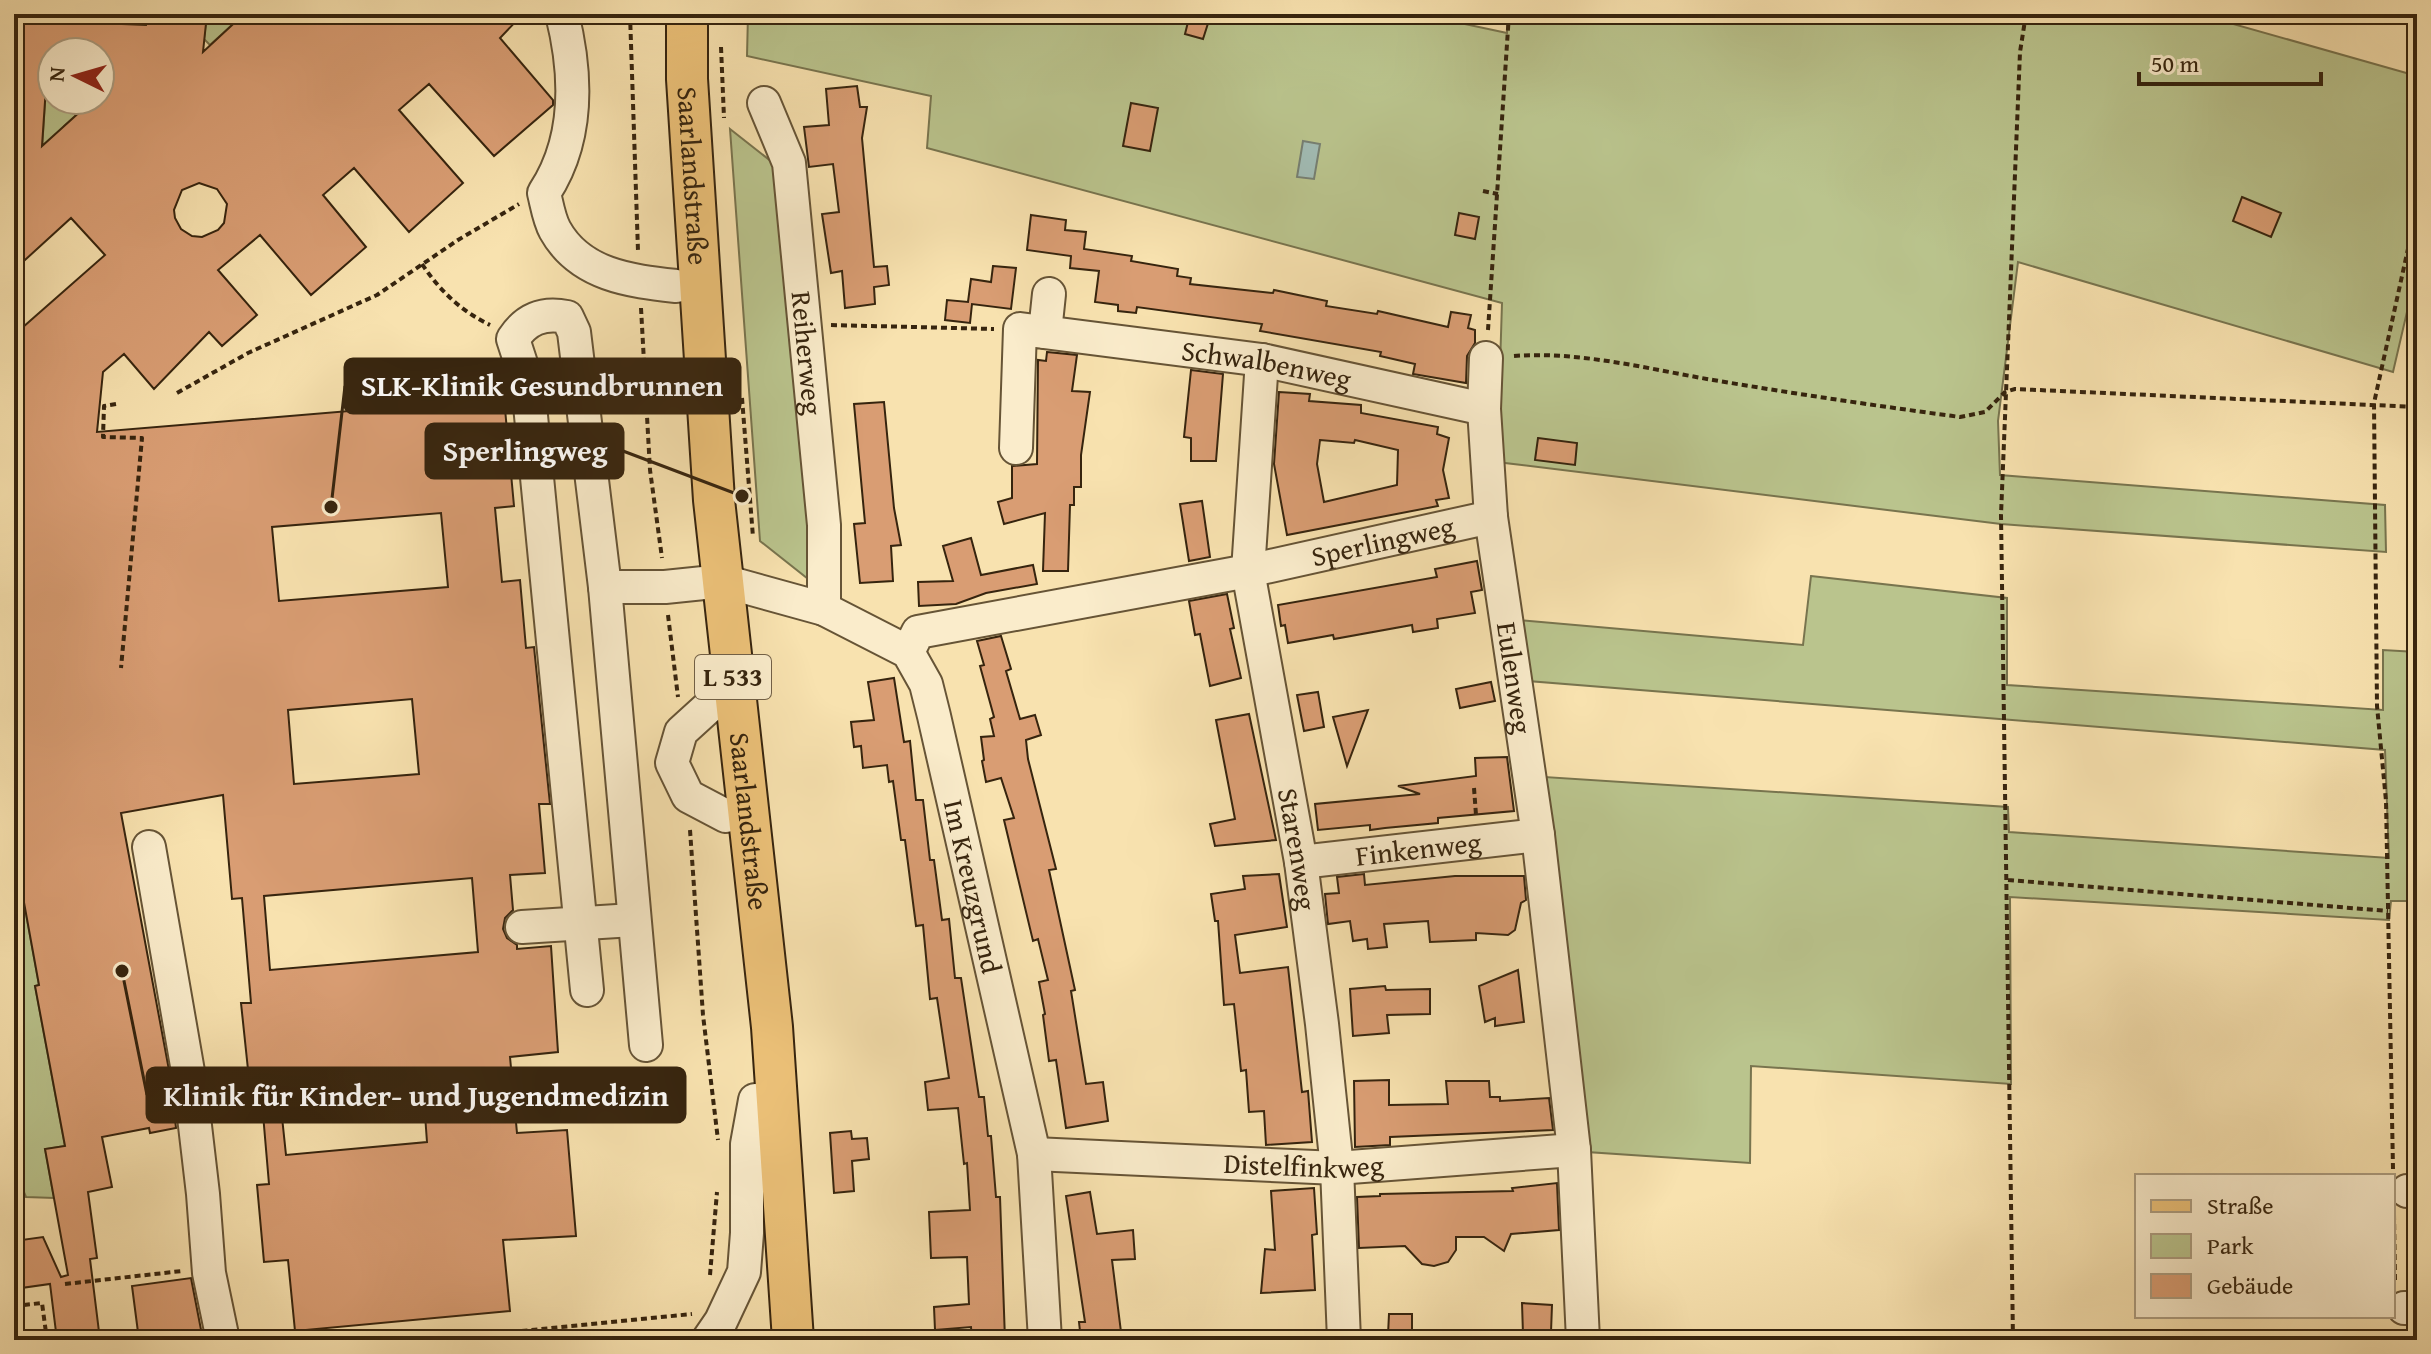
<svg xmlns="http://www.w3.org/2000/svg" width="2431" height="1354" viewBox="0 0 2431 1354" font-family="'Gentium Book Plus',serif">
<rect width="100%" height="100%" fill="#f8e2af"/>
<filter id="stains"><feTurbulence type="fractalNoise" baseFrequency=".0025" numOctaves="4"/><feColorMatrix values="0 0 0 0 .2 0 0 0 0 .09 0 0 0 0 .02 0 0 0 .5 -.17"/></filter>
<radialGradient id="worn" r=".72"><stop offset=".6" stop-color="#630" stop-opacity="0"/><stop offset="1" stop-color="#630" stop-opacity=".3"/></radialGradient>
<path fill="#bac48d" stroke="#78744e" stroke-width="2" d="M207 14H244L210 45 204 39Z
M748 14H1418L1507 33 1508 14H2198L2417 76V269L2393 372 2018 262 1998 421 2000 475 2385 505 2386 552 2001 524 1497 462 1502 303 927 148 931 96 747 56Z
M52 80V100H93L64 126 40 180 46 87Z
M730 129 786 173 817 586 760 541Z
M1811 576 2007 598V685L2383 710V650L2417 652V901H2391L2389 920 2010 897 2011 1084 1751 1066 1750 1163 1587 1152 1545 777 2008 807 2009 832 2389 858 2385 750 1528 681 1517 620 1803 645Z
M14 864H17L39 985 35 986 65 1146 45 1149 54 1198 26 1197 18 1178 14 1179Z"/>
<path fill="#a1bcb5" stroke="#767f72" stroke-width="2" d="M1303 141 1320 144 1314 179 1297 177Z"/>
<path fill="#d99d73" stroke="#36240e" stroke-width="2" fill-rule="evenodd" d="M14 14H73V22L146 25 148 14H207L203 52 244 14H523L500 38 553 100V105L494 156 429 84 399 110 463 183 409 232 354 168 323 195 366 247 311 295 260 235 218 270 257 315 222 346 209 332 154 389 124 354 103 372 97 432 504 398 514 506 495 508 502 582 520 580 526 648 534 647 550 804H539L545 873 510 875 513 910 505 918 503 929 507 938 517 945V949L551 946 558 1052 510 1057 517 1133 567 1130 576 1236 503 1240 510 1311 295 1331 288 1260 264 1262 257 1185 269 1184 260 1079H249L241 1003H251L242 898 232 899 223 795 121 813 169 1070 176 1128 150 1133 149 1128 102 1137 112 1187 88 1192 97 1258 90 1259 100 1340H57L50 1284 14 1289V1241L43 1237 61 1277 68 1275 45 1149 65 1146 35 986 39 985 17 864H14V335L105 255 71 218 14 270ZM52 52H100V100H93L42 146 46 87 52 80ZM199 183 217 189 227 204 224 223 218 230 202 237 192 236 181 229 175 218 174 210 182 190ZM441 513 448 587 279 601 272 527ZM412 699 419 774 294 784 288 710ZM472 878 478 952 270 970 264 896ZM423 1087 427 1142 286 1155 280 1098Z
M1190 14H1211L1203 39 1185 34Z
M857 86 860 107H867L862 138 874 267 887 266 889 285 874 287 875 304 845 308 842 271 831 273 822 214 839 212 833 164 809 167 804 127 829 125 826 89Z
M1131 103 1158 108 1150 151 1123 146Z
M2242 197 2281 213 2271 237 2233 221Z
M1459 213 1479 217 1475 239 1455 235Z
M1031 215 1066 220 1065 230 1086 232 1084 249 1132 256 1131 261 1178 269 1177 276 1191 278 1190 284 1273 293 1274 290 1327 301 1326 306 1377 314 1378 311 1448 327 1451 312 1471 315 1468 328 1475 330V343L1467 356 1466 383 1413 374 1415 364 1380 356 1381 352 1260 331 1262 324 1137 307 1136 313 1118 311V305L1095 302 1099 271 1070 268 1071 256 1027 250Z
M993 266 1016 268 1011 309 972 304 970 323 945 320 947 300 968 302 971 279 991 282Z
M1047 352 1077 355 1072 391 1090 392 1081 455V487H1074V505H1070L1068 571H1043L1045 513 1004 524 998 502 1012 498V466L1037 464 1038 360 1046 361Z
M1191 370 1223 374 1216 461H1191V438L1184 437Z
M1279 392 1310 394 1309 401 1361 405V413L1438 427 1437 434 1449 438 1443 470 1449 498 1436 500 1438 506 1287 535 1274 464ZM1320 440 1354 443 1355 440 1398 450 1397 485 1324 502 1317 464Z
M884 402 894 508 901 545 891 546 893 581 860 583 854 524 865 523 854 404Z
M1538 438 1577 443 1575 465 1535 460Z
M1202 501 1210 557 1189 561 1180 504Z
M971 538 981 575 1033 565 1037 584 986 593 956 604 919 606 918 582 953 581 943 546Z
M1477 561 1482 590 1471 592 1475 613 1437 619 1438 628 1413 632 1412 625 1334 639 1333 635 1288 643 1285 625 1281 626 1278 605 1437 577 1435 569Z
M1227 594 1234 628 1230 629 1241 678 1210 686 1200 634 1195 635 1189 601Z
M1001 636 1011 669 1006 671 1020 719 1035 715 1041 735 1026 740 1028 759 1056 869 1049 870 1075 990 1071 991 1086 1084 1103 1082 1108 1121 1066 1128 1056 1060 1049 1061 1043 1015 1045 1014 1039 982 1048 980 1038 939 1033 941 1004 820 1014 818 1001 778 986 782 982 761 984 760 981 737 994 736 990 719 994 717 980 666 984 665 977 641Z
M894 678 904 742 910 741 916 800H923L930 860H934L942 920 949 919 955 978H961L979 1097H984L988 1136H991L996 1197H1000L1005 1340H972L971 1327 935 1330 934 1307 969 1304 967 1257 931 1258 929 1212 970 1210 967 1163 964 1164 958 1108 928 1110 925 1082 949 1078 937 998 930 999 923 925 916 926 905 840H901L893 781 889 782 887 765 863 768 861 746 854 747 851 722 874 720 868 682Z
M1491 682 1495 701 1460 708 1456 689Z
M1318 692 1324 727 1304 731 1297 695Z
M1368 710 1347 766 1333 717Z
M1249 714 1276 840 1215 846 1210 824 1235 819 1216 720Z
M1507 757 1514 811 1438 818V823L1385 828 1370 830V825L1318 830 1315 804 1420 794 1398 786 1476 776 1475 758Z
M1279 874 1287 927 1235 935 1240 973 1288 967 1302 1092 1308 1091 1312 1142 1266 1145 1264 1111 1249 1112 1246 1070 1241 1071 1234 1004 1224 1005 1218 921H1215L1211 894 1245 889 1243 876Z
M1364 874 1365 885 1455 876H1524L1526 900 1521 903 1515 930 1508 935 1476 933V940L1430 942 1428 921 1384 924 1387 947 1368 949 1367 939 1353 941 1350 921 1328 924 1325 894 1339 893 1337 877Z
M1518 970 1524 1022 1495 1026V1018L1485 1022 1479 986Z
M1385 986 1386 990 1430 989V1014L1387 1015 1389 1033 1353 1036 1350 989Z
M1389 1080V1105L1448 1104 1446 1081H1489L1490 1097H1500V1101L1549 1098 1553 1130 1390 1137V1145L1355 1147 1354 1081Z
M851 1131 852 1139 867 1138 869 1159 852 1161 854 1191 834 1193 830 1133Z
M1557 1183 1559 1230 1511 1234 1504 1251 1484 1237H1456V1250L1448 1262 1434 1266 1422 1264 1405 1246 1359 1248 1357 1197 1380 1196V1194L1513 1191 1512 1188Z
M1314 1188 1317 1234 1312 1235 1315 1290 1261 1293 1265 1249 1275 1250 1271 1191Z
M1090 1192 1097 1234 1133 1230 1135 1259 1112 1260 1122 1340H1081L1079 1322H1085L1066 1196Z
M191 1278 203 1340H139L132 1286Z
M1522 1303 1552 1305 1551 1332 1523 1334Z
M1389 1314H1412V1335H1388Z"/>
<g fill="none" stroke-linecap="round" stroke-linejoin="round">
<defs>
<g id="minor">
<path d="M562 14C577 74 579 140 544 193 547 205 549 219 555 230 580 275 630 281 676 286"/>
<path id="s1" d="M764 103 789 163 824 525V609"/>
<path d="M1045 332 1049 294"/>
<path id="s2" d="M1486 358 1484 409 1491 517 1538 835 1574 1150 1583 1340"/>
<path id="s3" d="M1262 360 1248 571 1301 862 1322 1024 1337 1168 1344 1340"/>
<path id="s4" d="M1016 448 1020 329 1262 360 1484 409"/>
<path id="s5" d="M605 587H665L723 581 824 609 908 652 926 684 934 716 1034 1154 1045 1340"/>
<path id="s6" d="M908 652 918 632 1248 571 1491 517"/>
<path d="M714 702 681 732 672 763 688 796 726 816"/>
<path d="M149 847 190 1083 203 1194 209 1273 223 1340"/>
<path id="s7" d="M1301 862 1538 835"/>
<path d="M522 927 633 920"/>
<path d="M587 990 528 385 513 339C526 319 543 312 567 317L574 332 605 587 646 1045"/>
<path id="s8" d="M1034 1154 1337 1168 1574 1150"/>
<path d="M2407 1191H2417"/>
<path d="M2404 1308H2417"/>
<path d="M708 1340 721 1321 744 1272 747 1233V1144L755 1100"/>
</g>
<g id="major">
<path id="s9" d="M687 14V79L714 500 772 1027 793 1340"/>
</g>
</defs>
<use href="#minor" stroke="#665436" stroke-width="36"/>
<use href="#major" stroke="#36240e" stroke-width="44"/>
<path stroke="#36240e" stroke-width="4" stroke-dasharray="6 4" stroke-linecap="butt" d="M630 14 638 251
M721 47 724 118
M1483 191 1498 194
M422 264C440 291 461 311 490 325
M641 308 650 470 662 558
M831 325 994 329
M1488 330 1509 14
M1514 356C1580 351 1648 369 1713 380 1796 394 1878 406 1960 417L1985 412 2005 392 2015 389 2417 407
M177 393 248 353 377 295 458 240 519 204
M742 398 753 537
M116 404 104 406 103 437 142 438 121 668
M668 615 678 697
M1474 788 1476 815
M690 830 703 1015 718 1140
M2008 880 2388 911
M2393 1169 2386 801 2377 706 2374 403 2417 208
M2394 1214 2395 1282
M710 1275 717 1192
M65 1284 182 1271
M14 1306 42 1303 47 1340
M432 1340 692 1314
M2013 1340 2001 515 2020 52 2026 14"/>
<use href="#minor" stroke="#faeccb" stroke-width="32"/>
<use href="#major" stroke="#ecc178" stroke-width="40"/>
</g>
<g text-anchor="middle" stroke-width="6" stroke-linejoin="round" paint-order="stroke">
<rect fill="#faeccb" stroke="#716047" stroke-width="2" x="695" y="655" width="76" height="44" rx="6"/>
<g font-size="26" font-weight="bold" fill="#36240e">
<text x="733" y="686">L 533</text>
</g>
<g font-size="28" fill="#36240e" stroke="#faeccb">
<text dy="10" stroke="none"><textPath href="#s9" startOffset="162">Saarlandstraße</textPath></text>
<text dy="10" stroke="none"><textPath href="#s1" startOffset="256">Reiherweg</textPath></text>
<text dy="10" stroke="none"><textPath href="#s4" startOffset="368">Schwalbenweg</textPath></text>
<text dy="10" stroke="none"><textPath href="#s6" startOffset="496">Sperlingweg</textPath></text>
<text dy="10" stroke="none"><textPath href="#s2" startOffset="322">Eulenweg</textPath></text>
<text dy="10" stroke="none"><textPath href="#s9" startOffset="810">Saarlandstraße</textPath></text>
<text dy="10" stroke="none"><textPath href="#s7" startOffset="118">Finkenweg</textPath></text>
<text dy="10" stroke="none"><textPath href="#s3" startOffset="494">Starenweg</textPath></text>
<text dy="10" stroke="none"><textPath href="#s5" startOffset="562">Im Kreuzgrund</textPath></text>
<text dy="10" stroke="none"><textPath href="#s8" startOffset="270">Distelfinkweg</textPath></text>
</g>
</g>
<path fill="none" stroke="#36240e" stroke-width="3" d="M331 507L345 386M742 496L623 451M122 971L147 1095"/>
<g fill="#36240e" stroke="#faeccb" stroke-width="3">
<circle cx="331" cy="507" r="8"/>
<circle cx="742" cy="496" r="8"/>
<circle cx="122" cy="971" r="8"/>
</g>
<g fill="#36240e" stroke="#36240e" stroke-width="3">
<rect x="345" y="359" width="395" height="54" rx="8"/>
<rect x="426" y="424" width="197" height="54" rx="8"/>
<rect x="147" y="1068" width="538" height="54" rx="8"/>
</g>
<g font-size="30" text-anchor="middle" font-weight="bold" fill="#fff">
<text x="542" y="396">SLK-Klinik Gesundbrunnen</text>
<text x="525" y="461">Sperlingweg</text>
<text x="416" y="1106">Klinik für Kinder- und Jugendmedizin</text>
</g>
<rect width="2431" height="1354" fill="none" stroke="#f8e2af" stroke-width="48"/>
<rect x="16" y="16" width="2399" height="1322" fill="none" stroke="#36240e" stroke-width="4"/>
<rect x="24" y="24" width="2383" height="1306" fill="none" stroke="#36240e" stroke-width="2"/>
<rect x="2135" y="1174" width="260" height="144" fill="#faeccb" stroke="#ac9c7f" stroke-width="2"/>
<rect x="2151" y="1200" width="40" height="12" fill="#ecc178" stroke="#ac9c7f" stroke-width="2"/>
<text x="2207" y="1214" font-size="24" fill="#36240e">Straße</text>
<rect x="2151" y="1234" width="40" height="24" fill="#bac48d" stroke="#ac9c7f" stroke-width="2"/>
<text x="2207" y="1254" font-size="24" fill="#36240e">Park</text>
<rect x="2151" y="1274" width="40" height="24" fill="#d99d73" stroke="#ac9c7f" stroke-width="2"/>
<text x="2207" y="1294" font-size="24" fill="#36240e">Gebäude</text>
<g transform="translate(76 76) rotate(275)"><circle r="38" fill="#faeccb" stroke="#ac9c7f" stroke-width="2"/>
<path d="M0-6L14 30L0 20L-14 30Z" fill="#8f2418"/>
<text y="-12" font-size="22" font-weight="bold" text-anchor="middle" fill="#36240e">N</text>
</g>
<path d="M2139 72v12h182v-12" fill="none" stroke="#36240e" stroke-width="4"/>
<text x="2151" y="72" font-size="24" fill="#36240e" stroke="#faeccb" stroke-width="6" paint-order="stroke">50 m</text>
<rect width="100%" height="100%" filter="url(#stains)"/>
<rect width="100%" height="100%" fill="url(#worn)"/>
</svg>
